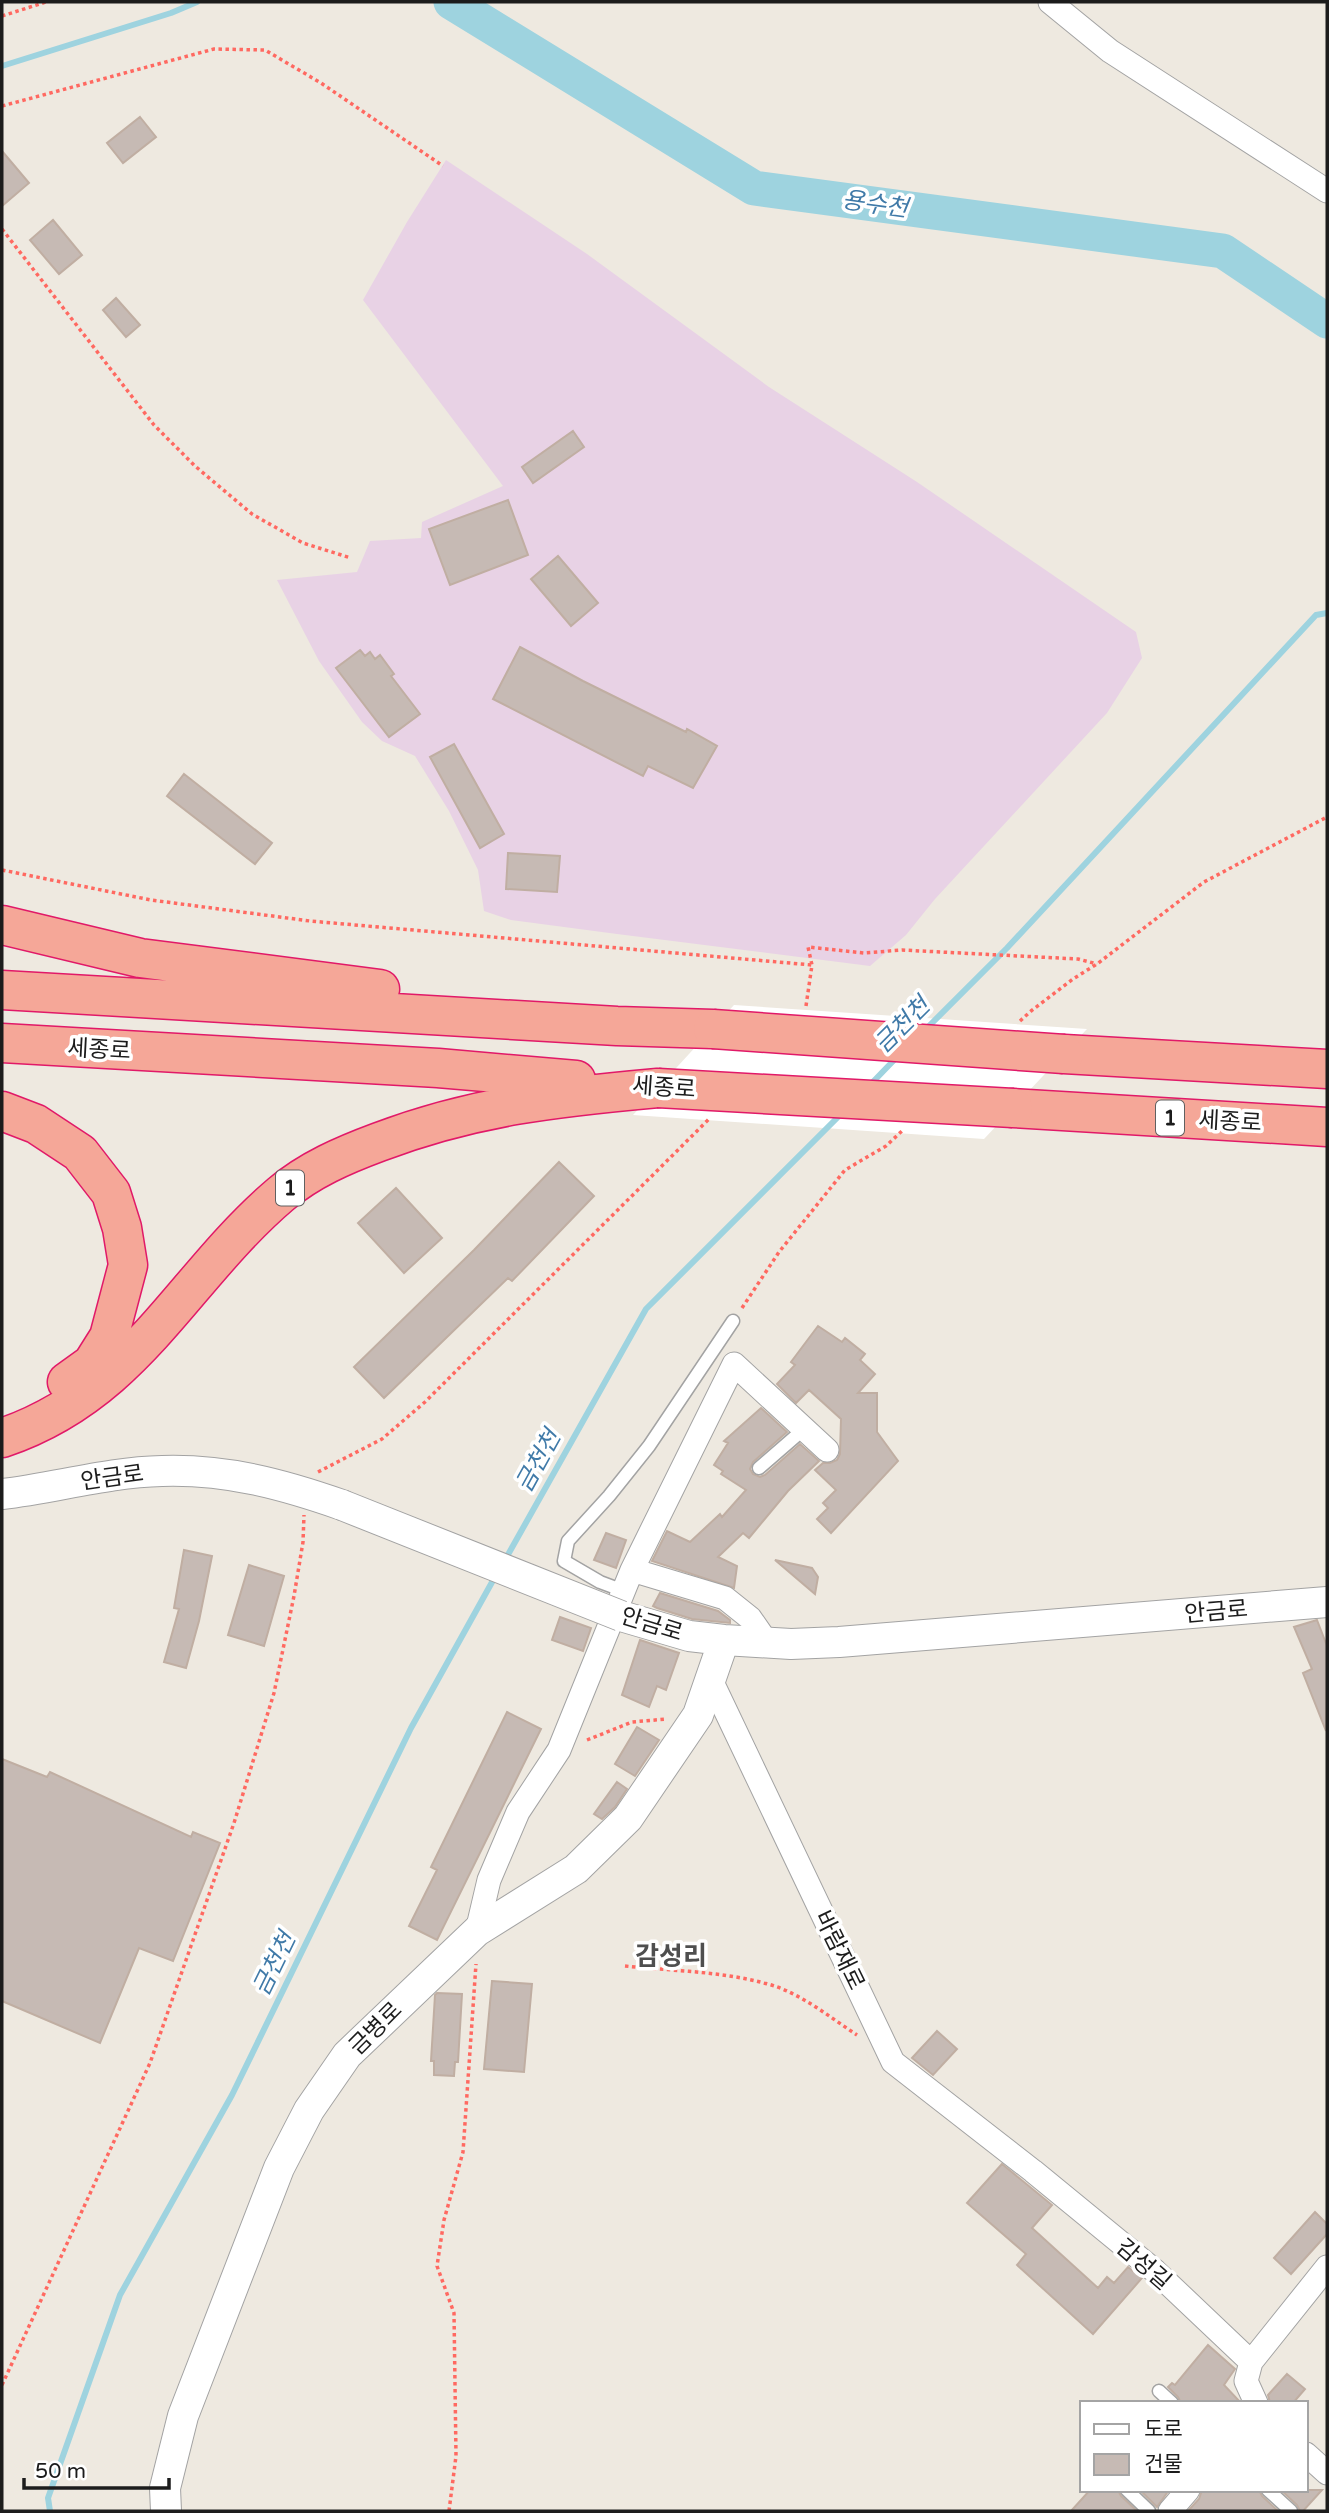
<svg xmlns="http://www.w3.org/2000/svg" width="1329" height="2513" viewBox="0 0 1329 2513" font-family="'Varela Round','Noto Sans KR',sans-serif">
<rect width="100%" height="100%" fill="#eee9e0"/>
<path fill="#e8d2e5" d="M446 160 587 254 769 387 917 482 1136 632 1142 658 1107 713 935 899 906 935 870 966 617 934 511 920 484 911 478 870 449 811 415 756 382 741 362 722 319 661 277 580 357 572 370 541 421 538 422 522 503 486 363 300 407 222Z"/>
<path fill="#fff" d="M734 1005 1087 1029 984 1139 633 1115Z"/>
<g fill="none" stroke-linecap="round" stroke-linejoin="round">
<path stroke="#9ed3df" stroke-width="6" d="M2 66 171 13 197 2
M925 1030 1007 948 1316 615 1327 613
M868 1087 897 1057
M505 1560 646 1309 843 1112
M50 2511 48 2498 120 2295 232 2095 411 1728 496 1575"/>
<path stroke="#9ed3df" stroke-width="35" d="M451 2 754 188 1223 251 1327 321"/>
</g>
<path fill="#c6bab4" stroke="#c0aea2" stroke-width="2" d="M140 117 156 137 123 163 107 143Z
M2 151 29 183 2 206Z
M53 220 82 255 59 274 30 240Z
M116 298 140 325 126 337 103 310Z
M573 431 584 447 533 483 522 467Z
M508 500 528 555 450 585 429 529Z
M558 556 598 603 571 626 531 579Z
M520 647 583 681 686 732 687 729 717 746 693 788 648 766 643 776 493 699Z
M360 650 365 656 370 652 375 659 380 655 394 674 391 676 420 714 389 737 336 668Z
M454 744 504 834 480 848 430 757Z
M184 774 272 843 255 864 167 796Z
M508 853 560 856 557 892 506 889Z
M559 1162 594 1196 512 1281 508 1278 384 1398 354 1367 474 1250Z
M396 1188 442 1238 404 1273 358 1223Z
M818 1326 842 1342 845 1338 865 1354 860 1360 875 1374 858 1393H877V1432L898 1461 831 1533 817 1519 828 1508 823 1503 836 1490 815 1470 823 1463H830L837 1460 840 1454 841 1419 809 1390 796 1403 777 1384 795 1365 791 1362Z
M761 1408 787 1432 753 1462 750 1469 753 1474 760 1477 765 1475 800 1444 819 1461 788 1491 749 1538 743 1533 718 1557 737 1566 734 1588 652 1561 667 1531 690 1542 720 1514 722 1517 746 1490 721 1474 723 1471 714 1465 728 1443 724 1441Z
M606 1533 626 1540 616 1568 594 1560Z
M184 1550 212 1556 199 1621 186 1668 164 1662 179 1609 174 1608Z
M775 1560 812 1568 818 1577 815 1594Z
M249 1565 284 1576 264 1646 228 1635Z
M660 1593 718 1611 730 1620V1623L692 1619 657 1608 653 1606Z
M560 1617 591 1628 583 1651 552 1640Z
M1317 1620 1327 1646 1326 1731 1303 1673 1312 1669 1294 1627Z
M640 1640 679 1653 666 1690 657 1686 649 1707 622 1695Z
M507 1712 541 1729 437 1940 409 1926 437 1870 431 1867Z
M637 1727 659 1740 635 1776 615 1764Z
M2 1759 47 1777 50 1772 191 1837 193 1832 220 1843 173 1961 139 1948 100 2043 2 2001Z
M617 1782 627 1789 615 1807 602 1819 594 1814Z
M492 1981 532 1984 524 2072 484 2069Z
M437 1993 462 1994 458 2062H455L454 2076 434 2075V2061H431L435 1995Z
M937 2031 957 2049 933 2075 912 2058Z
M1002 2164 1052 2205 1032 2228 1098 2288 1107 2277 1114 2283 1128 2267 1142 2278 1093 2334 1017 2265 1026 2254 967 2203Z
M1315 2212 1327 2224V2234L1291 2274 1274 2258Z
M1208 2345 1235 2369 1224 2385 1241 2403H1181L1178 2397 1168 2387 1172 2383 1175 2385Z
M1287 2374 1305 2389 1293 2403H1270L1268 2395Z
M1090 2490H1118L1121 2496 1137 2511H1071Z
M1169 2490 1157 2507 1141 2491V2490Z
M1202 2490H1259L1262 2496 1278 2511H1188L1199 2499Z
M1281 2490H1322L1303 2511H1300L1297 2505Z"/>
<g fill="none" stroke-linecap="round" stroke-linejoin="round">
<defs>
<path id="service" d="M759 1468 804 1429
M624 1591 600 1582 564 1561 568 1541 609 1496 649 1446 733 1321
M1159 2391 1172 2403
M1127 2490 1149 2511
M1268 2490 1291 2511"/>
<path id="minor" d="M1050 2 1110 51 1327 191
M766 1641 750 1618 725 1598 632 1570 734 1364 827 1450
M710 1678 893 2062 1033 2171 1155 2271 1251 2362
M477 1931 489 1880 518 1812 559 1750 632 1570
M1256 2403 1246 2381 1251 2362 1327 2267
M1306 2454 1327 2473
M1170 2511 1188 2490"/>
<path id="tertiary" d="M2 1494C55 1488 108 1472 162 1471 226 1469 282 1484 342 1505
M621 1616 689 1636 724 1640 791 1644 839 1642 1327 1602
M166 2511 165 2488 183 2416 279 2168 309 2110 347 2055 477 1931 576 1869 628 1818 698 1715 724 1640"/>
<path id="trunk" d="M2 925 140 958 380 989
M2 990 617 1026 713 1029
M2 1043 438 1068 576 1080
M1064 1054 1327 1069
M1013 1108 1327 1127
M2 1111 36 1124 80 1153 111 1193 122 1228 128 1265 109 1337 92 1364 67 1382
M2 1438C136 1393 181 1279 281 1194 309 1170 344 1155 379 1142 474 1106 558 1097 658 1088"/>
</defs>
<use href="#service" stroke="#a3a3a3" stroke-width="15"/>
<use href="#minor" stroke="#a3a3a3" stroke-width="25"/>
<use href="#tertiary" stroke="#a3a3a3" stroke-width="32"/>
<use href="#trunk" stroke="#e11968" stroke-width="41"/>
<path stroke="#ff6961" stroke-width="3.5" stroke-dasharray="3.5 3.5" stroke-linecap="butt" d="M2 16 46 2
M2 106 214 49 265 50 321 83 443 166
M2 229 154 425 195 466 252 514 303 543 351 558
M2 870 151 900 310 921 812 965
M806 1006 812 965 808 947 864 953 902 950 1078 959 1097 964
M1020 1021 1031 1011 1073 979 1097 964 1204 882 1327 817
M742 1308 779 1252 845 1170 886 1146 904 1129
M318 1472 382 1439 425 1402 710 1118
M587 1740 632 1722 667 1719
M625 1966C671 1971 719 1971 764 1983 798 1991 828 2016 857 2035
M2 2385 150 2063 234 1823 274 1693 294 1596 303 1542 304 1515
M449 2511 456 2456 454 2313 437 2266 444 2220 463 2152 476 1964"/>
<use href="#service" stroke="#fff" stroke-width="12"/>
<use href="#minor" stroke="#fff" stroke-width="23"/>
<use href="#tertiary" stroke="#fff" stroke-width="30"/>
<use href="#trunk" stroke="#f5a798" stroke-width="38"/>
<defs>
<path id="tertiary-bridge" d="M342 1505 621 1616"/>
<path id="trunk-bridge" d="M713 1029 1064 1054
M658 1088 1013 1108"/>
</defs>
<use href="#tertiary-bridge" stroke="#a3a3a3" stroke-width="32" stroke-linecap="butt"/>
<use href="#trunk-bridge" stroke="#e11968" stroke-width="41" stroke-linecap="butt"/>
<use href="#tertiary-bridge" stroke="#fff" stroke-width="30"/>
<use href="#trunk-bridge" stroke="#f5a798" stroke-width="38"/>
</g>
<g text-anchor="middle" stroke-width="7" stroke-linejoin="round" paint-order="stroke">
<g fill="#fff" stroke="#606060" stroke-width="2">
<rect x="1156" y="1100.5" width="28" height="35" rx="5"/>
<rect x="276" y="1170.5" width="28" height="35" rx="5"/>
</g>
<g font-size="21" font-weight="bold" fill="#1c1c1c">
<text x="1170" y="1125">1</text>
<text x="290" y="1195">1</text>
</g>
<g font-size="23" fill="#1c1c1c" stroke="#fff">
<text transform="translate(99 1049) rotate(3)" y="8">세종로</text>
<text transform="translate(664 1087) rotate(4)" y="8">세종로</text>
<text transform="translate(1230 1121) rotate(3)" y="8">세종로</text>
<text transform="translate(112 1477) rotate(-8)" y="8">안금로</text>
<text transform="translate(1216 1611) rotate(-5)" y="8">안금로</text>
<text transform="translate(652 1624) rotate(17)" y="8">안금로</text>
<text transform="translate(840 1950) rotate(64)" y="8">바람재로</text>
<text transform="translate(375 2028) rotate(-45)" y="8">금병로</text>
<text transform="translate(1144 2264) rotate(41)" y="8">감성길</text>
</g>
<g font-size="24" font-style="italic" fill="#407aa8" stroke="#fff">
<text transform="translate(875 204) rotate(8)" y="8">용수천</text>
<text transform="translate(902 1025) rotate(-45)" y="8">금천천</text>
<text transform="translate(538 1461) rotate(-61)" y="8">금천천</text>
<text transform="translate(274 1964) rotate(-64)" y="8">금천천</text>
</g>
<g font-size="26" font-weight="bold" fill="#4f4f4f" stroke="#fff">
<text x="671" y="1965">감성리</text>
</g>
</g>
<rect width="1329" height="2513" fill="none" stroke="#1c1c1c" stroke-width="7"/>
<rect x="1080" y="2401" width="228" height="91" fill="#ffffff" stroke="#a4a4a4" stroke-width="2"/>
<rect x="1094" y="2424" width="35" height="10" fill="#ffffff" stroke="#a4a4a4" stroke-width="2"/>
<text x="1144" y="2436" font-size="21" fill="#1c1c1c">도로</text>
<rect x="1094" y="2454" width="35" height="21" fill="#c6bab4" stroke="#a4a4a4" stroke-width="2"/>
<text x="1144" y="2471" font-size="21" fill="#1c1c1c">건물</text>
<path d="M24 2478v10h145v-10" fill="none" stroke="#1c1c1c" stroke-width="3.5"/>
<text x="35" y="2478" font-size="21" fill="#1c1c1c" stroke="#ffffff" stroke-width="5" paint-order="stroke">50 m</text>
</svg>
